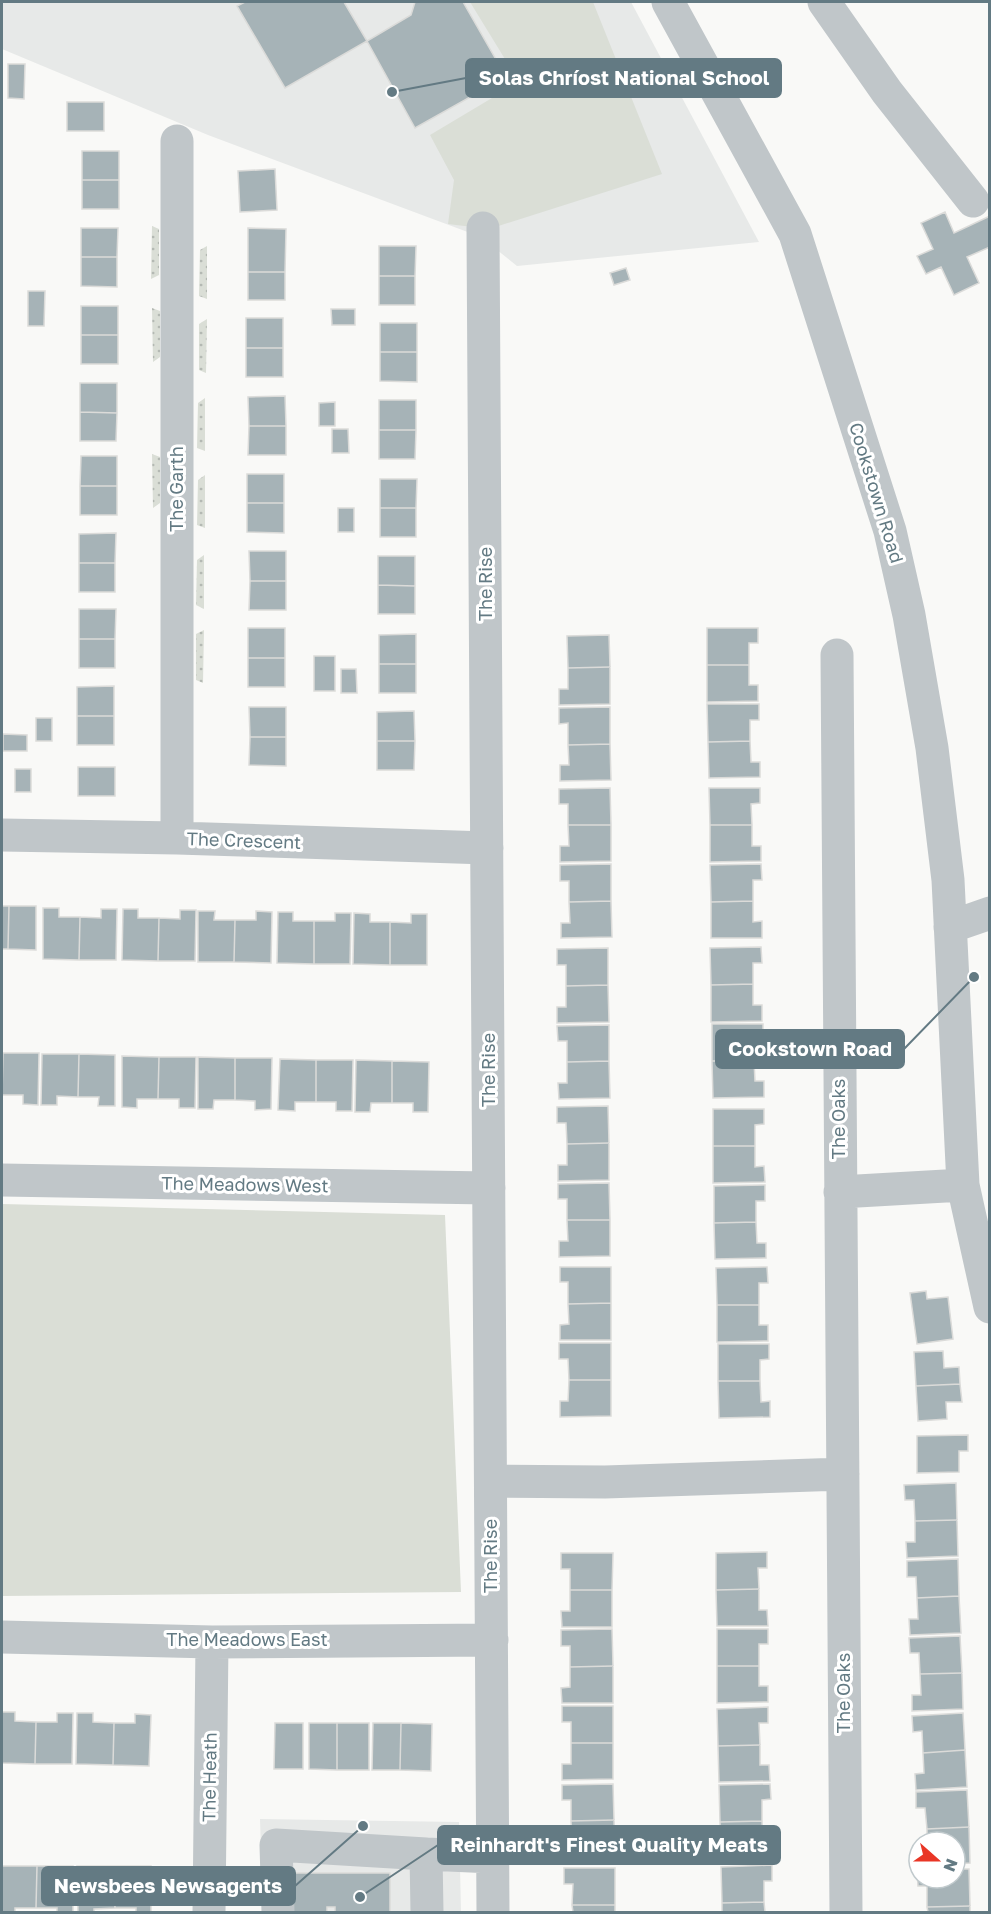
<svg xmlns="http://www.w3.org/2000/svg" width="991" height="1914" viewBox="0 0 991 1914" font-family="'Golos Text',sans-serif">
<defs>
<pattern id="grass-dots" width="8" height="8" patternUnits="userSpaceOnUse" patternTransform="scale(1.5)"><rect width="8" height="8" fill="#daded6"/><path d="M2 2h.1M6 6h.1" fill="none" stroke="#b4b9b3" stroke-width="1.8" stroke-linecap="round"/></pattern>
</defs>
<rect width="100%" height="100%" fill="#f9f9f7"/>
<path fill="#e7e9e8" d="M2 2H631L759 242 517 266 481 237 208 135 2 49Z
M260 1819 459 1822 461 1912H263Z"/>
<path fill="url(#grass-dots)" d="M152 226 159 229V275L151 279Z
M207 246V299L199 296 200 250Z
M152 308 160 311V357L153 362Z
M207 319 206 373 199 370V324Z
M205 398V451L197 448 198 403Z
M152 454 160 457V503L153 508Z
M205 475V528L197 525 198 480Z
M204 555V609L196 605 197 560Z
M204 630 203 683 196 680V634Z"/>
<path fill="#daded6" d="M470 2H593L662 174 489 229 448 224 454 180 430 135 519 82Z
M2 1204 445 1215 461 1592 2 1596Z"/>
<path fill="#a6b3b7" stroke="#dbdbd9" stroke-width="1.5" d="M245 2H344L367 41 285 88 237 6Z
M415 2H463L506 77 415 128 367 41 411 15Z
M8 64H25L24 99 8 98Z
M67 102H104V131H67Z
M82 151H119V180H82Z
M275 169 277 210 240 212 238 171Z
M82 180H119V209H82Z
M945 212 954 233 990 216V247L967 257 979 283 954 295 941 267 926 274 917 256 933 249 921 223Z
M81 228H118L117 257H81Z
M248 228 286 229 285 272H248Z
M379 246H416L415 276H379Z
M81 257H117V287L81 286Z
M626 268 630 280 614 285 610 273Z
M248 272H285V300H248Z
M379 276H415V305H379Z
M28 291H45L44 326H28Z
M81 306H118V335H81Z
M331 309H355V325H332Z
M246 318H283V348H246Z
M380 323H417V352H380Z
M81 335H118V364H81Z
M246 348H283V377H246Z
M380 352H417V382L380 381Z
M80 383H117V413L80 412Z
M285 396 286 426H249L248 397Z
M379 400H416V430H379Z
M335 402V426H319V403Z
M80 412 117 413 116 441H80Z
M249 426H286V455H248Z
M332 429H348L349 453H332Z
M379 430H416L415 459H379Z
M81 456H117V486H80Z
M247 474H284V503H247Z
M380 479H417L416 508H380Z
M80 486H117V515H80Z
M247 503H284V533L247 532Z
M338 508H354V532H338Z
M380 508H416V537H380Z
M116 533 115 563H79V534Z
M249 551H286V581H250Z
M378 556H415V586L378 585Z
M79 563H115V592H79Z
M250 581H286V610H249Z
M378 585 415 586V614H378Z
M79 609H116L115 639H79Z
M248 628H285V658H248Z
M707 628H758V643H749V665H707Z
M416 634V664H379V635Z
M609 635 610 667 568 668 567 636Z
M79 639H115V668H79Z
M314 656H335V691H314Z
M248 658H285V687H248Z
M379 664H416V693H379Z
M707 665H749V685H758V701L707 702Z
M610 667V704L559 705V689H568V668Z
M341 669H356L357 693H341Z
M114 686V716H77V687Z
M707 704H759V720H750V741L708 742Z
M249 707H286V737H250Z
M610 707V744L568 745V723L559 724V708Z
M414 711 415 741H377V712Z
M77 716H114V745H77Z
M36 718H52V741H36Z
M3 734 27 735V751H3Z
M250 737H286V766L249 765Z
M377 741H415L414 770H377Z
M750 741 751 762H760V777L709 778 708 742Z
M610 744 611 780 560 781V765H569L568 745Z
M78 767H115V796H78Z
M15 769H31V792H15Z
M610 788 611 825H568V804H559V789Z
M709 788H760V803L751 804 752 825H710Z
M568 825H611V861L560 862V846H569Z
M710 825H752V846H761V861L710 862Z
M611 864V901L569 902V881H560V865Z
M761 864 762 880H753V901L711 902 710 865Z
M611 901 612 937 561 938V923H570L569 902Z
M753 901V922L762 921V938H711V902Z
M2 906H9L8 949H2Z
M9 906H36V950L8 949Z
M43 908H59V917H80L79 960 43 959Z
M101 909H117L116 960H79L80 917 101 918Z
M123 909H138V918H159L158 961 122 960Z
M180 910H196L195 961H158L159 918 180 919Z
M198 911H215L214 920H235L234 962H198Z
M256 911 272 912 271 963 234 962 235 920H256Z
M278 912H293V921H314V964L277 963Z
M335 913H351L350 964H314V921H335Z
M354 913 370 914V922H390V965L353 964Z
M411 914H427V965H390V922L411 923Z
M761 947 762 963H753V984L711 985 710 948Z
M608 948V985L566 986V965H557V949Z
M753 984V1005H762V1021L711 1022V985Z
M608 985 609 1022 557 1023V1007H566V986Z
M712 1024H763V1039H754V1061H712Z
M609 1025V1061L567 1062V1041H558L557 1026Z
M3 1053H39L38 1105 23 1104V1095H2Z
M42 1054H79L78 1097 57 1096V1105H41Z
M79 1054 115 1055V1106H98L99 1097H78Z
M122 1056 159 1057 158 1099H137V1108L122 1107Z
M159 1057H196L195 1108H179V1099H158Z
M198 1057 235 1058V1100H214L213 1109H198Z
M235 1058H272L271 1109 255 1110V1101L235 1100Z
M280 1059 316 1060V1102H295V1111L278 1110Z
M316 1060H353L352 1111H336V1102H316Z
M356 1060 392 1061V1103H371L370 1112H355Z
M392 1061 429 1062 428 1112H413V1103H392Z
M609 1061 610 1098 559 1099 558 1083H567V1062Z
M712 1061H754L755 1081H764V1097L713 1098Z
M608 1106 609 1143 567 1144 566 1123H557V1107Z
M713 1109H764V1124L755 1125V1146H713Z
M609 1143V1180L558 1181V1165H567V1144Z
M713 1146H755V1167L764 1166 765 1182 713 1183Z
M609 1183 610 1220H567V1199H558V1184Z
M765 1185V1201H756V1222L714 1223V1186Z
M567 1220H610V1256L559 1257V1241H568Z
M756 1222 757 1243H766V1258L715 1259 714 1223Z
M560 1267H611V1303L568 1304V1282H560Z
M767 1267 768 1283H759V1305H717L716 1268Z
M926 1291 927 1299 948 1297 953 1339 917 1344 910 1293Z
M611 1303V1340H560V1325L569 1324 568 1304Z
M717 1305H759V1325H768V1341L717 1342Z
M559 1343H611V1380H569L568 1359H559Z
M718 1344H769V1359L760 1360V1381H718Z
M943 1351 944 1368 959 1367 960 1384 916 1386 914 1352Z
M569 1380H611V1416L560 1417V1401H568Z
M718 1381H760L761 1402 770 1401V1417L719 1418Z
M960 1384 962 1402H946L947 1419 918 1421 916 1386Z
M968 1435V1451H959V1472L917 1473V1436Z
M956 1483 957 1520 915 1521 914 1500H905L904 1485Z
M957 1520 958 1556 907 1558 906 1542H915V1521Z
M767 1552V1568H758L759 1589 716 1590V1553Z
M561 1553H613L612 1590H570V1569H561Z
M958 1559 959 1596 917 1598 916 1577H907V1561Z
M759 1589V1610H767L768 1626H717L716 1590Z
M570 1590H612V1627H562L561 1611H570Z
M959 1596 961 1633 910 1635 909 1619H918L917 1598Z
M612 1629 613 1666 570 1667V1646H561V1630Z
M717 1629H768V1644H759V1666H717Z
M960 1636 962 1673 920 1674 919 1653H910L909 1638Z
M613 1666V1703H562L561 1688 570 1687V1667Z
M717 1666H759V1686H768V1702L717 1703Z
M962 1673 963 1709 912 1711V1695H921L920 1674Z
M562 1706H613V1743H571V1722H562Z
M768 1707V1723H759L760 1745 718 1746 717 1709Z
M2 1712H15V1721L36 1722 35 1764 2 1763Z
M57 1713H73L72 1764H35L36 1722H57Z
M77 1713H93V1722L114 1723 113 1765 76 1764Z
M963 1713 965 1750 923 1753 922 1731 913 1732 912 1716Z
M135 1714 151 1715 149 1766 113 1765 114 1723H135Z
M275 1723H303V1769H274Z
M309 1723H337V1770L309 1769Z
M337 1723H369V1770H337Z
M373 1723H401L400 1770H372Z
M401 1723 432 1724 431 1771 400 1770Z
M571 1743H613V1779L562 1780V1764H571Z
M760 1745V1765H769L770 1781 719 1782 718 1746Z
M965 1750 967 1787 916 1790 915 1774 924 1773 923 1753Z
M613 1784 614 1820 571 1821V1800H562V1785Z
M770 1784 771 1799 762 1800V1821L720 1822 719 1785Z
M967 1790 969 1827 927 1829 925 1808H916V1792Z
M614 1820 615 1857 564 1858 563 1842H572L571 1821Z
M762 1821 763 1842H772V1857L721 1859 720 1822Z
M969 1827 970 1863 955 1864V1842H927V1829Z
M772 1865V1881H764V1902L722 1903 721 1867Z
M2 1866H37L36 1908H15V1912H2Z
M37 1866H73V1912H57V1908H36Z
M77 1866H114L115 1908 94 1909V1912H78Z
M114 1866H151V1912H136V1908H115Z
M564 1868H615V1905H572L573 1884H564Z
M955 1869H969L970 1906 927 1907V1886H918L917 1870 919 1878H955Z
M288 1873H390V1912H335V1907H327V1912H288Z
M764 1902 765 1912H722V1903Z
M572 1905H615V1912H573Z
M970 1906V1912H928L927 1907Z"/>
<g fill="none" stroke-linecap="round" stroke-linejoin="round">
<path stroke="#c0c6c9" stroke-width="33" d="M668 2 795 234 890 531 909 615 932 748 948 880 963 1185 990 1307
M824 2 887 92 973 201
M177 141V838
M483 228 493 1912
M837 655 846 1912
M2 835 177 838 487 848
M950 927 990 913
M2 1180 489 1188
M840 1192 963 1185
M491 1481 605 1482 843 1474
M2 1637 212 1642 492 1640
M209 1912 212 1642
M278 1912 276 1845 426 1854
M427 1912 426 1854 493 1857"/>
</g>
<g text-anchor="middle" stroke-width="6" stroke-linejoin="round" paint-order="stroke">
<g font-size="18" fill="#637a83" stroke="#fff">
<text transform="translate(177 489) rotate(-90)" y="6">The Garth</text>
<text transform="translate(876 493) rotate(73)" y="6">Cookstown Road</text>
<text transform="translate(486 584) rotate(-90)" y="6">The Rise</text>
<text transform="translate(244 841) rotate(2)" y="6">The Crescent</text>
<text transform="translate(489 1070) rotate(-90)" y="6">The Rise</text>
<text transform="translate(839 1119) rotate(-90)" y="6">The Oaks</text>
<text transform="translate(245 1185) rotate(1)" y="6">The Meadows West</text>
<text transform="translate(491 1556) rotate(-90)" y="6">The Rise</text>
<text x="247" y="1646">The Meadows East</text>
<text transform="translate(844 1693) rotate(-90)" y="6">The Oaks</text>
<text transform="translate(210 1777) rotate(-89)" y="6">The Heath</text>
</g>
</g>
<path fill="none" stroke="#637a83" stroke-width="2" d="M392 92L466 78M974 977L904 1049M360 1897L438 1845M363 1826L295 1886"/>
<g fill="#637a83" stroke="#fff" stroke-width="2">
<circle cx="392" cy="92" r="6"/>
<circle cx="974" cy="977" r="6"/>
<circle cx="360" cy="1897" r="6"/>
<circle cx="363" cy="1826" r="6"/>
</g>
<g fill="#637a83" stroke="#637a83" stroke-width="2">
<rect x="466" y="59" width="315" height="38" rx="6"/>
<rect x="716" y="1030" width="188" height="38" rx="6"/>
<rect x="438" y="1826" width="342" height="38" rx="6"/>
<rect x="42" y="1867" width="253" height="38" rx="6"/>
</g>
<g font-size="20" text-anchor="middle" font-weight="bold" fill="#fff">
<text x="624" y="85">Solas Chríost National School</text>
<text x="810" y="1056">Cookstown Road</text>
<text x="609" y="1852">Reinhardt's Finest Quality Meats</text>
<text x="168" y="1893">Newsbees Newsagents</text>
</g>
<rect width="991" height="1914" fill="none" stroke="#637a83" stroke-width="6"/>
<g transform="translate(937 1860) rotate(111)"><circle r="28" fill="#ffffff" stroke="#c1cacd" stroke-width="1.5"/>
<path d="M0-4.5L10 22L0 15L-10 22Z" fill="#e93626"/>
<text y="-9" font-size="16" font-weight="bold" text-anchor="middle" fill="#637a83">N</text>
</g>
</svg>
